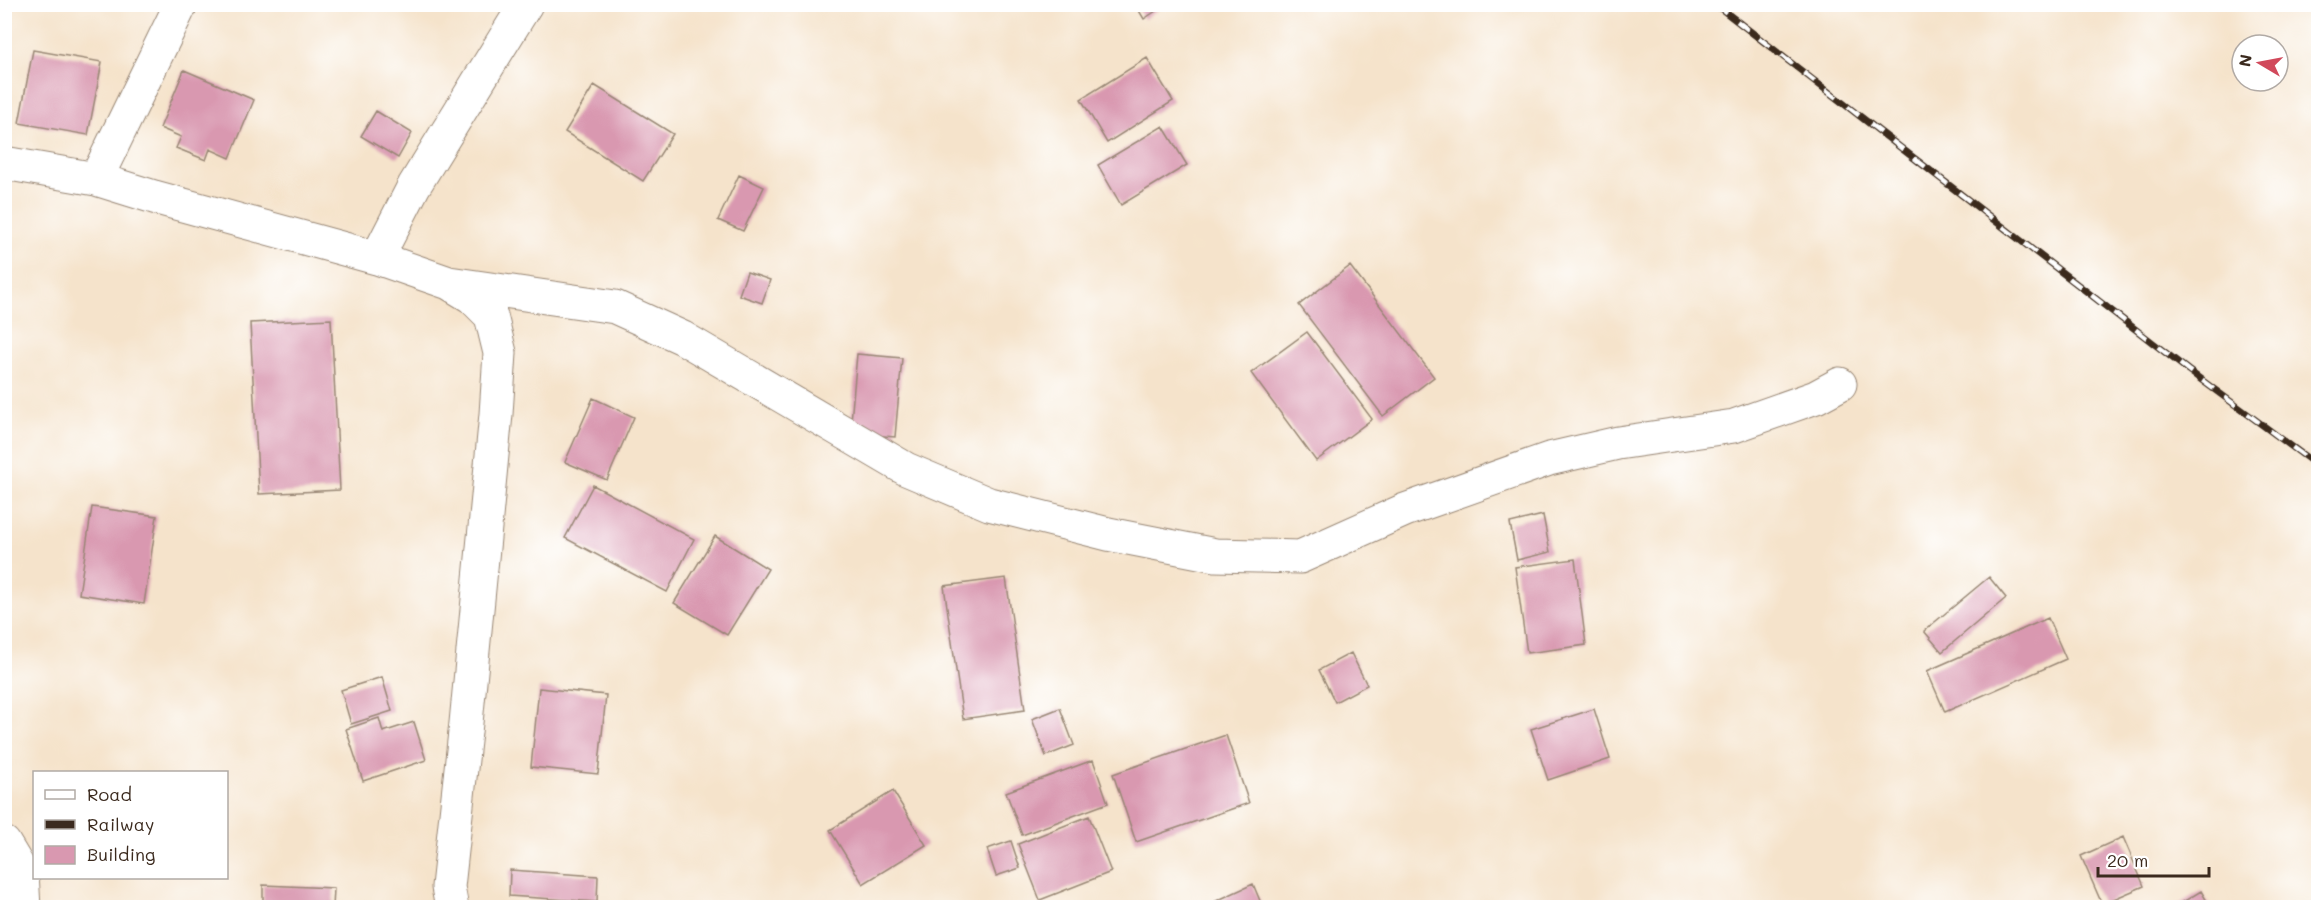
<svg xmlns="http://www.w3.org/2000/svg" width="2323" height="912" viewBox="0 0 2323 912" font-family="Mali,sans-serif">
<rect width="100%" height="100%" fill="#fff"/>
<filter id="ink" filterUnits="userSpaceOnUse"><feTurbulence type="fractalNoise" baseFrequency=".0167" numOctaves="2"/><feDisplacementMap in="SourceGraphic" scale="12" xChannelSelector="R" yChannelSelector="G"/><feConvolveMatrix kernelMatrix="1 2 1 2 8 2 1 2 1" color-interpolation-filters="sRGB"/></filter>
<filter id="wash" filterUnits="userSpaceOnUse"><feTurbulence type="fractalNoise" baseFrequency=".008" numOctaves="4" result="noise"/><feDisplacementMap in="SourceGraphic" scale="24" xChannelSelector="R" yChannelSelector="G"/><feGaussianBlur stdDeviation="1.35" result="paint"/><feColorMatrix in="noise" values="0 0 0 0 0 0 0 0 0 0 0 0 0 0 0 0 0 1.4 0 .05"/><feComposite in="paint" operator="in"/></filter>
<g filter="url(#wash)">
<rect width="100%" height="100%" fill="#f5e3cb"/>
<g id="blocks">
<path fill="#d998b0" d="M1135 4H1166L1144 19Z
M33 50 102 62 88 135 19 123Z
M1147 58 1173 101 1107 143 1081 99Z
M184 70 254 100 230 158 210 149 206 160 176 148 181 137 160 128Z
M594 85 673 134 643 181 565 132Z
M376 111 412 133 398 158 361 136Z
M1163 126 1187 165 1121 205 1098 165Z
M739 175 764 187 743 231 718 220Z
M1350 266 1434 377 1383 416 1299 305Z
M747 272 770 280 762 303 739 295Z
M331 319 340 490 259 494 250 323Z
M1307 332 1372 419 1316 461 1251 373Z
M857 354 902 358 895 437 850 433Z
M593 398 634 417 607 480 565 462Z
M593 485 694 539 667 592 565 538Z
M92 507 157 516 144 604 79 594Z
M1543 515 1550 552 1517 560 1510 523Z
M715 536 768 569 727 635 674 603Z
M1575 559 1586 645 1527 653 1515 567Z
M1989 577 2006 598 1942 652 1924 631Z
M1006 578 1025 710 963 719 944 586Z
M2048 618 2066 659 1945 712 1927 671Z
M1351 653 1367 685 1335 702 1319 670Z
M382 677 392 711 351 724 341 690Z
M539 688 606 695 598 774 531 767Z
M1060 708 1074 745 1046 756 1032 719Z
M1594 709 1610 759 1548 780 1531 729Z
M379 718 383 732 414 722 426 760 363 781 346 729Z
M1226 735 1249 803 1136 842 1113 774Z
M1093 760 1108 803 1022 835 1006 792Z
M893 791 926 845 863 884 830 830Z
M1089 816 1111 872 1040 900 1018 844Z
M2123 837 2144 886 2102 904 2081 856Z
M1011 841 1020 868 996 876 987 849Z
M510 870 598 876 597 902 509 896Z
M1253 884 1263 908H1201Z
M263 885 334 888 333 908H263Z
M2201 891 2211 908H2173Z"/>
</g>
</g>
<g filter="url(#ink)">
<use href="#blocks" fill-opacity="0" stroke="#988674" stroke-width="1.5"/>
<g fill="none" stroke-linecap="round" stroke-linejoin="round">
<defs>
<path id="minor" d="M4 163 96 179 154 197 377 258 449 283 472 297 491 316 500 353 496 414 466 723 448 887 452 908
M96 179 181 4
M377 258 414 186 526 4
M449 283 615 307 683 338 906 469 989 504 1108 534 1215 555 1300 557 1405 510 1549 459 1618 443 1734 426 1816 397 1840 384
M4 843 22 873 24 908"/>
</defs>
<use href="#minor" stroke="#988674" stroke-width="35"/>
<use href="#minor" stroke="#fff" stroke-width="33"/>
<defs>
<path id="rail" d="M1715 4 2188 370 2318 466"/>
</defs>
<use href="#rail" stroke="#3b2a1e" stroke-width="7"/>
<use href="#rail" stroke="#fff" stroke-width="4.5" stroke-dasharray="14" stroke-linecap="butt"/>
</g>
</g>
<rect width="2323" height="912" fill="none" stroke="#fff" stroke-width="24"/>
<rect x="33" y="771" width="195" height="108" fill="#ffffff" stroke="#b1aaa5" stroke-width="1.5"/>
<rect x="45" y="790" width="30" height="9" fill="#ffffff" stroke="#b1aaa5" stroke-width="1.5"/>
<text x="87" y="801" font-size="18" fill="#3b2a1e">Road</text>
<rect x="45" y="820" width="30" height="9" fill="#3b2a1e" stroke="#b1aaa5" stroke-width="1.5"/>
<text x="87" y="831" font-size="18" fill="#3b2a1e">Railway</text>
<rect x="45" y="846" width="30" height="18" fill="#d998b0" stroke="#b1aaa5" stroke-width="1.5"/>
<text x="87" y="861" font-size="18" fill="#3b2a1e">Building</text>
<g transform="translate(2260 63) rotate(280)"><circle r="28" fill="#ffffff" stroke="#b1aaa5" stroke-width="1.5"/>
<path d="M0-4.5L10 22L0 15L-10 22Z" fill="#d1495b"/>
<text y="-9" font-size="16" font-weight="bold" text-anchor="middle" fill="#3b2a1e">N</text>
</g>
<path d="M2098 867v9h111v-9" fill="none" stroke="#3b2a1e" stroke-width="3"/>
<text x="2107" y="867" font-size="18" fill="#3b2a1e" stroke="#ffffff" stroke-width="4.5" paint-order="stroke">20 m</text>
</svg>
